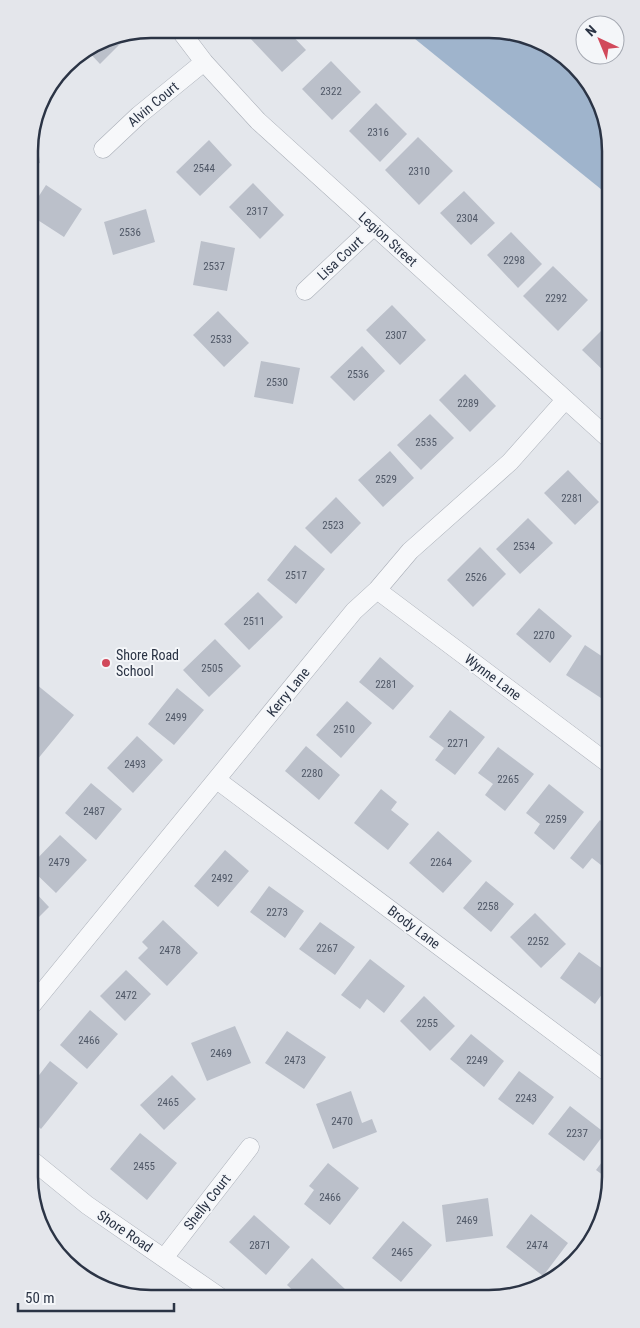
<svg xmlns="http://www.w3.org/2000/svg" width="640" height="1328" viewBox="0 0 640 1328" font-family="'Roboto Condensed',sans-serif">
<rect width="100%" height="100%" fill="#e4e7ec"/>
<path fill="#9fb4cc" d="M404 30 513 31 570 59 607 119V194Z"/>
<path fill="#bbc0ca" d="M260 29 287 30 306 50 282 72 250 38Z
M119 35 124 40 100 64 86 49 104 38Z
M69 61 73 64 45 102 41 99V96Z
M331 61 361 92 332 120 302 89Z
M376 103 407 134 380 162 349 131Z
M34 120 40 163 30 165V135Z
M418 137 453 171 419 205 385 170Z
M209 140 232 165 200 196 176 172Z
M253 183 284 215 260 239 229 207Z
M46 185 82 209 64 237 30 215V210Z
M464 191 495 223 471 245 440 213Z
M146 209 155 242 113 255 104 222Z
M511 232 542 264 518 288 487 255Z
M201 241 235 248 227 291 193 285Z
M553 266 588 300 558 331 523 296Z
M392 305 426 340 400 365 366 330Z
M218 311 249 343 224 367 193 335Z
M608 324V375L582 350Z
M362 346 385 371 354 401 330 377Z
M261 361 300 368 293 404 254 397Z
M465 374 496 406 470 432 439 400Z
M430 414 454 438 421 470 397 445Z
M390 451 414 478 383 507 358 480Z
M568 470 599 502 575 525 544 493Z
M336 497 361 523 331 554 305 528Z
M528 518 553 543 520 574 496 549Z
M295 545 325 569 296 604 267 580Z
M480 547 506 574 473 607 447 580Z
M258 592 283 617 249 650 224 624Z
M539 608 572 636 550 663 516 634Z
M215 639 241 666 209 697 183 670Z
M585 645 609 661V692L604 700 566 675Z
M380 657 414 686 393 710 359 682Z
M31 680 74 715 32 766Z
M177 688 204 710 174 745 148 724Z
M347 701 372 723 341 758 316 735Z
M450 710 485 737 455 775 435 760 444 748 429 737Z
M137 736 163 760 133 793 107 768Z
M306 746 340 775 319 800 285 771Z
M498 747 534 774 505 811 485 795 493 784 478 773Z
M91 783 122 809 96 840 65 813Z
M549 784 584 812 554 850 534 833 540 824 526 813Z
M381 789 397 802 391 810 409 824 388 850 354 823Z
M600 820 610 828V872L592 858 583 869 570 858Z
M438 831 472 861 443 893 409 863Z
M60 835 87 860 56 893 32 870V864Z
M225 850 249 871 218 907 194 886Z
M486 881 514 904 491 932 463 908Z
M269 886 304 911 285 938 250 912Z
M32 889 49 907 32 924Z
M535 913 566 944 541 968 510 937Z
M163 920 198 953 167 986 138 958 148 948 142 942Z
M320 922 355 947 335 975 299 949Z
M579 952 610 974V983L595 1004 560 978Z
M370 959 405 986 384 1013 367 999 360 1009 341 995Z
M126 970 151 994 125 1021 100 996Z
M424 996 455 1026 430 1051 400 1021Z
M90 1010 118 1034 87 1069 60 1045Z
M235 1026 251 1063 207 1081 191 1043Z
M287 1031 326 1057 304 1089 265 1063Z
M471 1034 504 1061 484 1087 450 1059Z
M50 1061 78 1083 41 1129 33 1122V1083Z
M519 1071 554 1097 533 1125 498 1099Z
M172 1075 196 1099 164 1130 140 1105Z
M351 1091 362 1123 372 1119 377 1132 333 1149 316 1104Z
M570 1106 605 1133 584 1161 548 1134Z
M140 1133 177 1163 147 1200 110 1169Z
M611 1150V1181L596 1170Z
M328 1163 359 1188 330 1225 304 1204 314 1190 309 1186Z
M488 1198 493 1236 446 1242 442 1205Z
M531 1214 568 1243 543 1276 506 1247Z
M254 1215 290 1247 266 1275 229 1242Z
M403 1221 432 1245 401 1282 372 1258Z
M312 1258 346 1290 341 1296H299L287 1285Z
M77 1268 88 1277V1278L74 1271Z"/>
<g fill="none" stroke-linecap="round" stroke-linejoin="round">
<defs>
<path id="street" d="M179 29 204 62 258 121 608 438
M103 149 139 115 204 62
M305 291 374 226
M377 590 609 764
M217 780 611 1075
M32 1005 354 611 377 590 410 551 510 462 565 400
M33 1161 87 1205 220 1297
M164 1258 250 1147"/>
</defs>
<use href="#street" stroke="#a9aeb7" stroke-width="19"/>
<use href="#street" stroke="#f7f8fa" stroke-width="18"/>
</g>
<circle fill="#d1495b" stroke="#f4f6f9" stroke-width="2" cx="106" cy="663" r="5"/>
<g text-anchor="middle" stroke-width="4" stroke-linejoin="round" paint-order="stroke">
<g font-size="11" fill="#4f5766">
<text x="331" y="95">2322</text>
<text x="378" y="136">2316</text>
<text x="204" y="172">2544</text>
<text x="419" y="175">2310</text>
<text x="257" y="215">2317</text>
<text x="467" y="222">2304</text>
<text x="130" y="236">2536</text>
<text x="514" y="264">2298</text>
<text x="214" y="270">2537</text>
<text x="556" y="302">2292</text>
<text x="396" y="339">2307</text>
<text x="221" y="343">2533</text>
<text x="358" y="378">2536</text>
<text x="277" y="386">2530</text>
<text x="468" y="407">2289</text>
<text x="426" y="446">2535</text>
<text x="386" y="483">2529</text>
<text x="572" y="502">2281</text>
<text x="333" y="529">2523</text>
<text x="524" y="550">2534</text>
<text x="296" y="579">2517</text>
<text x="476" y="581">2526</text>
<text x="254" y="625">2511</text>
<text x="544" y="639">2270</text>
<text x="212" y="672">2505</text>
<text x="386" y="688">2281</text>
<text x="176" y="721">2499</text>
<text x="344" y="733">2510</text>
<text x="458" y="747">2271</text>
<text x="135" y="768">2493</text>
<text x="312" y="777">2280</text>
<text x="508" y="783">2265</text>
<text x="94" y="815">2487</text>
<text x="556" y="823">2259</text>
<text x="59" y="866">2479</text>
<text x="441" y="866">2264</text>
<text x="222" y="882">2492</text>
<text x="488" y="910">2258</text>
<text x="277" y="916">2273</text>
<text x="538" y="945">2252</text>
<text x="327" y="952">2267</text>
<text x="170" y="954">2478</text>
<text x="126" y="999">2472</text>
<text x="427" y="1027">2255</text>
<text x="89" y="1044">2466</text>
<text x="221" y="1057">2469</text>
<text x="295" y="1064">2473</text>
<text x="477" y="1064">2249</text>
<text x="526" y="1102">2243</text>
<text x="168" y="1106">2465</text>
<text x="342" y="1125">2470</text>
<text x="577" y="1137">2237</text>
<text x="144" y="1170">2455</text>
<text x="330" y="1201">2466</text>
<text x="467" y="1224">2469</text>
<text x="260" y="1249">2871</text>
<text x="537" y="1249">2474</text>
<text x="402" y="1256">2465</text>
</g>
<g font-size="14" fill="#2b3445" stroke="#f4f6f9">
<text transform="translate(153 104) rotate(-40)" y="5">Alvin Court</text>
<text transform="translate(388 239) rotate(42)" y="5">Legion Street</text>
<text transform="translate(340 258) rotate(-43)" y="5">Lisa Court</text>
<text transform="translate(493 677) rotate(37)" y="5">Wynne Lane</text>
<text transform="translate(288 692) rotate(-51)" y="5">Kerry Lane</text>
<text transform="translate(414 927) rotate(37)" y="5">Brody Lane</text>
<text transform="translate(207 1202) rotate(-52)" y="5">Shelly Court</text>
<text transform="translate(125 1231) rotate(34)" y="5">Shore Road</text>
</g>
<g font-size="14" fill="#2b3445" stroke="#f4f6f9" text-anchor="start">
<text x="116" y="660">Shore Road<tspan x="116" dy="16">School</tspan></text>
</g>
</g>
<path d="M0 0H640V1328H0ZM151 38H489A113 113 0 0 1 602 151V1177A113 113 0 0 1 489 1290H151A113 113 0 0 1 38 1177V151A113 113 0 0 1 151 38Z" fill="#e4e6eb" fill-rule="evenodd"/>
<path fill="none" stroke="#2b3445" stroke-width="2.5" d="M151 38H489A113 113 0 0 1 602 151V1177A113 113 0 0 1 489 1290H151A113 113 0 0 1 38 1177V151A113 113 0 0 1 151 38Z"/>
<g transform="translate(600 40) rotate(316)"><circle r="24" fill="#f4f6f9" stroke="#a4a8b1"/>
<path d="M0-4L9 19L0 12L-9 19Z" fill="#d1495b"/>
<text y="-8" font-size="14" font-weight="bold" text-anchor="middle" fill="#2b3445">N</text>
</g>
<path d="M18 1303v8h156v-8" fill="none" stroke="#2b3445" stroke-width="2.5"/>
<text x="25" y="1303" font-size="15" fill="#2b3445" stroke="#f4f6f9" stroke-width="4" paint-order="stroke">50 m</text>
</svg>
